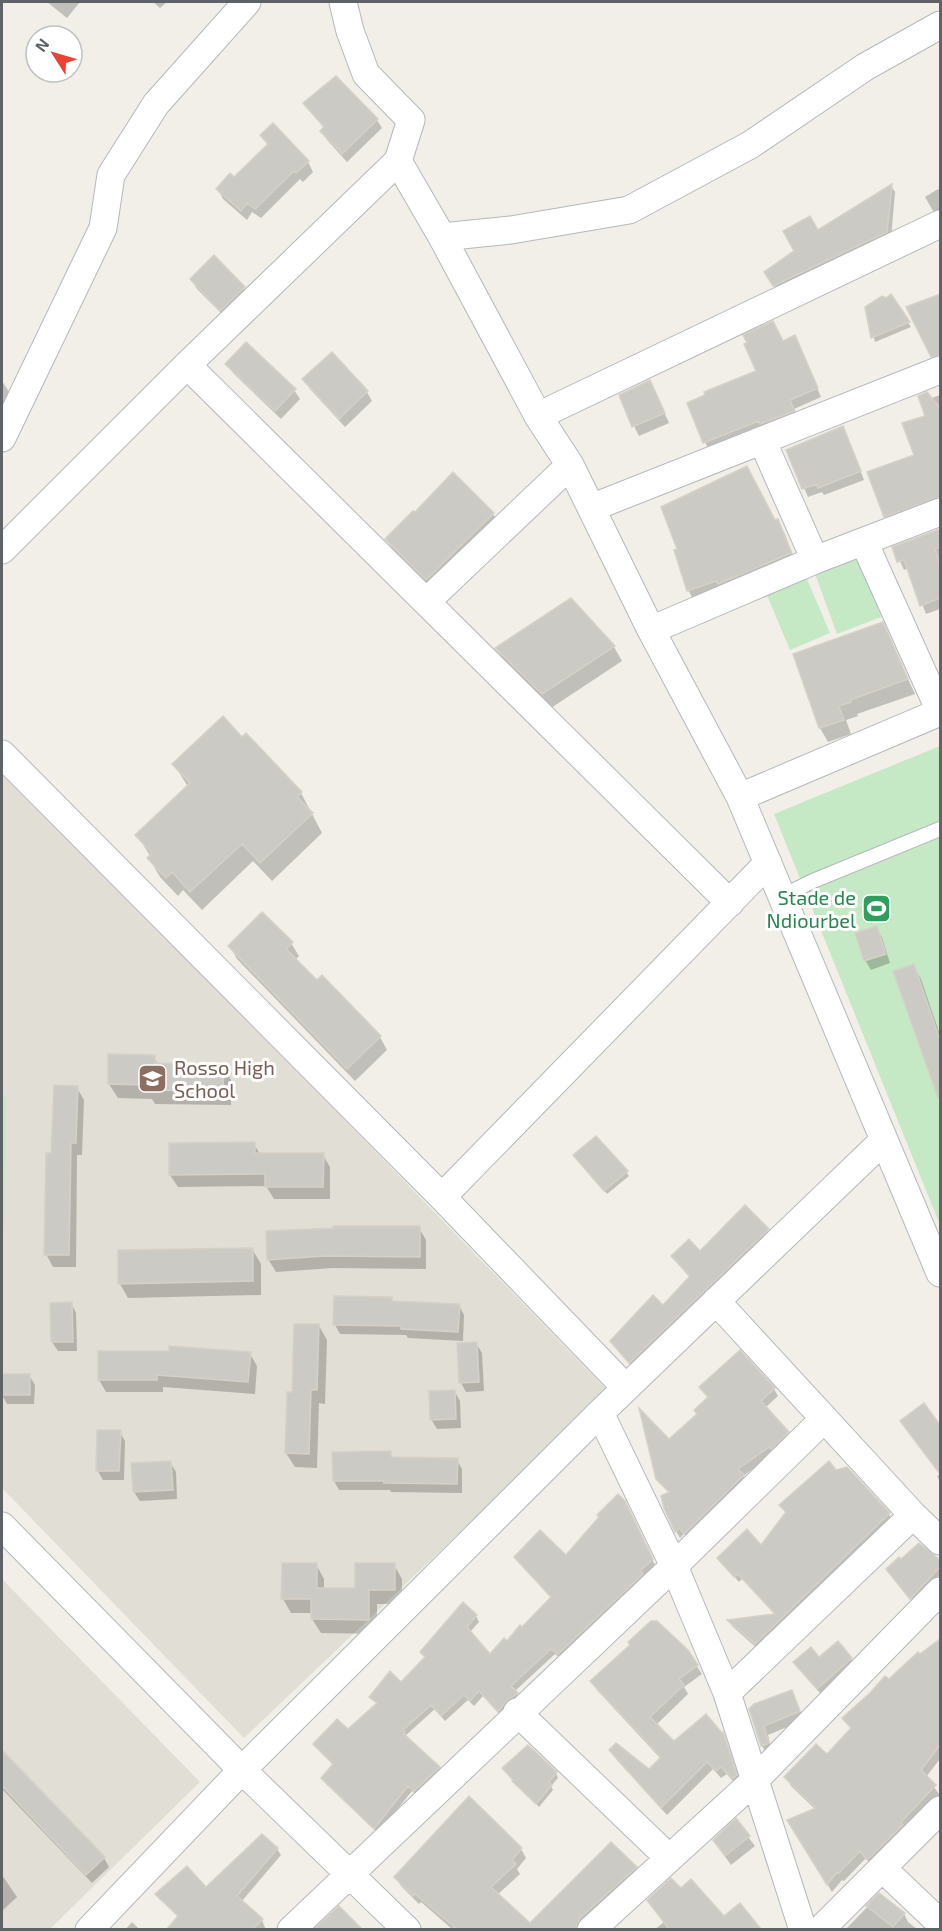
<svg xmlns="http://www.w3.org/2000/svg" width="942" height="1931" viewBox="0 0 942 1931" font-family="'Exo 2',sans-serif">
<rect width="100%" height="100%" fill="#f1efe8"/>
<path fill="#e1ded6" d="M2 767 608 1391 244 1738 2 1488Z
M2 1579 200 1782 50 1929H2Z"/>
<path fill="#c5e8c5" d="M859 555 881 617 837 634 814 571Z
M806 577 830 633 790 650 766 593Z
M940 746V1225L774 814Z
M2 1096H6L4 1230H2Z"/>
<path fill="#0003" d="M47 2H80L67 18Z
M153 2H167L160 8Z
M305 103 377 120 382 128 347 162 327 140 322 131 325 129Z
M273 125 308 162 313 172 303 182 300 179 261 218 252 212 247 220 223 199 218 189 234 179 268 146 262 136Z
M891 186 895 192 891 239 778 292 766 272 817 232Z
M938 189 940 190V215L936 216 925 197Z
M191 279 244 288 249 297 227 319 197 289Z
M890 296 911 327 875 342 867 308Z
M940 296V348L931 352 908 308Z
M783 343 799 346 821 397 794 409 798 419 709 451 689 404 758 372Z
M227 364 294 390 300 399 281 419 233 373Z
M304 379 367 392 372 401 345 427 310 389Z
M2 381 19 407 2 438Z
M650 382 669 423 639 436 634 426Z
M940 395V505L891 524 886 516 915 456 927 417 921 402Z
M847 436 864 480 824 495 822 492 808 497 788 451Z
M415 514H493L501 529 435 593 395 553 387 539Z
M777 521 784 532 797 565 695 602 688 590Z
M940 530V609L926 614 908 568 904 570 894 548Z
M882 624 915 694 857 714 858 716 846 720 851 734 828 742 820 728 795 654Z
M614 647 622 661 551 708 505 663 497 649Z
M246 735 301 793 322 833 272 881 253 861 202 910 183 890 178 896 160 877 149 858 151 857 137 835 188 787 174 764 242 739Z
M876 928 882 937 890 963 871 970 865 960Z
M291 943 299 956 295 960 317 982 380 1037 387 1050 355 1081 237 959 230 946Z
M913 966 921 979 940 1035V1101L895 972Z
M154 1057 158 1065 223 1066 231 1080V1105L155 1104 152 1099 118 1098 109 1084Z
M77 1088 84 1100 82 1155H77L76 1267H53L46 1254 52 1154Z
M254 1144 260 1154 323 1155 330 1167V1199H274L266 1186 178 1187 170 1175Z
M575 1156 626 1172 629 1176 607 1194Z
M419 1228 426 1240V1269L333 1268 276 1272 268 1259Z
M767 1230 773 1239 636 1371 618 1351 612 1341 663 1307 690 1278 679 1265 673 1256 700 1253Z
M252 1249 261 1264V1295L128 1298 120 1284Z
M391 1299 393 1302 459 1305 464 1315 463 1341 408 1338 406 1335 340 1334 335 1325Z
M71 1303 76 1313 77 1351H58L52 1342Z
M319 1326 327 1340 325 1404 319 1403 317 1468 295 1467 286 1453 293 1393Z
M476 1343 482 1353 484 1391 466 1392 461 1383Z
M250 1354 257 1366 255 1394 163 1387V1392H106L99 1380Z
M29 1375 35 1385 34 1404H7L2 1395V1376Z
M701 1388 774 1389 778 1396 765 1408 792 1440 743 1476 747 1484 689 1540 684 1534 680 1538 676 1531 665 1508 670 1494 658 1478 669 1441 698 1415 708 1398Z
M455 1392 460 1401 461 1428 437 1429 431 1419Z
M923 1405 940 1428V1482L937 1476 940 1474 902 1421Z
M120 1432 125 1441 124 1480H103L97 1470Z
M334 1453H390L394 1459 457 1460 462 1469V1493L391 1492 390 1490H339L334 1481Z
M170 1462 176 1472 177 1499 140 1501 134 1492Z
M836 1471 889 1514 892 1520 759 1650 732 1626 729 1621 776 1615 742 1579 739 1582 723 1564 761 1547 786 1513 781 1505Z
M628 1509 655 1565 562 1659 555 1654 515 1691 520 1699 502 1716 483 1696 474 1706 468 1700 445 1721 435 1709 405 1736 439 1768 442 1773 418 1796 412 1791 378 1833 326 1784 323 1778 334 1766 315 1745 348 1731 378 1705 371 1697 401 1684 425 1658 422 1652 476 1616 479 1622 470 1632 490 1656 522 1629 552 1598 515 1557H567Z
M919 1545 940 1562V1580L914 1602 891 1574Z
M316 1564 324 1579V1589L356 1590 394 1565 402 1579V1604H377V1634L321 1633 312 1619V1613H291L283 1599Z
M940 1641V1759L926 1777 940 1795 873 1868 866 1858 844 1881 842 1880 832 1892 789 1821 815 1809 791 1786 786 1777 827 1756 851 1729 844 1718Z
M687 1651 702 1674 684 1687 688 1694 656 1725 674 1743 722 1734 727 1742 741 1784 738 1787 727 1774 721 1778 713 1769 667 1815 616 1759 611 1751 649 1771 661 1759 597 1690 592 1682Z
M819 1659H851L853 1663 820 1693 797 1666Z
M792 1692 804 1720 768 1735 772 1753 767 1754 762 1746 750 1709Z
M2 1753 104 1858 109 1867 92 1883 2 1789Z
M556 1773 558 1778 551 1786 553 1790 539 1807 514 1781Z
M736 1821 755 1846 731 1865 714 1841Z
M277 1849 281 1855 242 1901 262 1920 266 1930H169L179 1918 157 1894 206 1889Z
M521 1849 526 1858 517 1869 520 1874 497 1895 531 1925 635 1868 641 1877 584 1930H456L453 1927 452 1929 421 1902 419 1904 401 1886 396 1877Z
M2 1875 17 1897 2 1911Z
M681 1890 724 1918 757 1926 758 1930H654L664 1922Z
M879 1895 904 1914 908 1922 918 1930H845Z
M339 1908 360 1930H316Z
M132 1922 140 1930H125Z"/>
<path fill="#cccac5" stroke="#d6d1c6" stroke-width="1.5" d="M336 76 378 119 342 154 320 131 324 127 303 103Z
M273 123 309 161 296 173 294 171 255 209 247 203 241 211 216 189 230 173 234 177 268 144 260 135Z
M892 184 887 232 773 286 764 272 794 251 783 231 810 216 818 230Z
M214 255 245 287 220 311 190 279Z
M891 294 910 322 871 338 865 307 882 296 886 298Z
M940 294V355L931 357 906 307Z
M773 321 783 341 795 335 818 388 790 400 795 411 760 424 759 421 703 443 687 403 705 395 704 392 756 371 744 344 747 343 743 335Z
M246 342 296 389 275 411 225 364Z
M332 352 368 391 339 419 302 379Z
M650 380 665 413 632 427 619 395Z
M927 392 940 408V497L884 517 867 472 914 455 902 423 925 416 918 396Z
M843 426 861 471 818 488 817 484 802 489 786 450Z
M747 466 775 520 778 519 791 553 718 584 716 581 687 591 674 550 677 549 661 507Z
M453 472 494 513 426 580 385 539 413 511 415 512Z
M940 529V547L935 549 940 566V598L920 606 904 560 897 562 892 547Z
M571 598 615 646 542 694 495 648Z
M883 622 908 679 850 700 851 702 839 706 844 720 819 728 793 654Z
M223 716 242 737 246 733 302 792 297 797 313 813 260 863 242 844 190 892 172 872 166 878 147 858 152 853 135 835 190 783 172 764Z
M262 912 293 942 286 949 317 980 322 975 381 1036 347 1069 228 946Z
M877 926 886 954 864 961 855 933Z
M914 964 940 1040V1098H938L893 971Z
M108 1054 155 1055V1063L224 1064 223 1091 145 1090 146 1085 108 1084Z
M54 1085 78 1086 76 1143H71L69 1255H44L46 1153H51Z
M596 1136 628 1171 604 1191 573 1155Z
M255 1142V1153H324L323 1187H265V1174L169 1175V1143Z
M745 1205 769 1229 629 1363 610 1341 653 1295 663 1305 690 1276 671 1256 689 1239 700 1251Z
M333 1226H420V1257L325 1256 267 1260 266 1231 333 1228Z
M253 1248V1281L118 1284V1250Z
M334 1296 392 1297V1301L460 1304 458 1332 401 1329V1326L333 1325Z
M72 1302 73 1342H51L50 1303Z
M294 1324H319L317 1390H311L309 1454 285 1453 287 1392H292Z
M477 1342 479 1382 459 1383 457 1343Z
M169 1346 251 1352 248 1382 157 1375V1380H98V1351H169Z
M740 1350 775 1388 761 1401 789 1432 771 1449 769 1447 738 1469 744 1475 684 1534 679 1528 675 1532 664 1508 661 1496 669 1492 656 1479 639 1408 669 1439 697 1414 694 1410 708 1397 699 1387Z
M2 1374H30V1395H2Z
M455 1390 456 1419 430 1420 429 1391Z
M924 1403 940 1425V1474L900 1421Z
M97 1430H121L119 1471H96Z
M391 1451V1457L458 1458 457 1484 384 1483V1481H333L332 1452Z
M171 1461 173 1490 133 1492 131 1463Z
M829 1461 836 1470 847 1467 890 1513 755 1644 727 1620 775 1614 738 1574 734 1577 717 1558 747 1529 761 1545 786 1512 779 1505Z
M618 1494 625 1501 653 1559 640 1571 643 1574 558 1654 551 1649 511 1686 518 1693 506 1701 498 1712 479 1691 470 1701 464 1695 441 1716 431 1705 403 1730 405 1732 404 1734 440 1767 414 1791 408 1786 374 1829 321 1778 333 1764 313 1744 337 1719 348 1729 377 1703 369 1697 390 1671 401 1682 425 1657 420 1652 463 1602 477 1615 467 1627 490 1654 504 1638 507 1641 520 1625 522 1627 551 1597 514 1557 540 1530 566 1555 599 1517 597 1515Z
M919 1543 940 1560V1567L910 1599 886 1569 899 1557 901 1559Z
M282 1563H317V1588H355V1563H395V1590H369V1620L311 1619V1599H281Z
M651 1621H657L688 1650 698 1665 679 1679 684 1685 650 1717 674 1741 706 1714 722 1733 723 1732 737 1775 732 1779 721 1767 716 1771 707 1762 661 1808 609 1750 616 1743 649 1769 661 1757 590 1681 630 1645 628 1642Z
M940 1639V1745L921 1770 936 1785 901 1822 903 1825 867 1860 860 1851 839 1873 837 1872 827 1885 787 1820 816 1808 784 1777 816 1744 827 1754 851 1728 842 1718 870 1693 885 1676 889 1679 918 1652 920 1654Z
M838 1641 852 1658 817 1689 793 1662 811 1647 819 1657Z
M792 1690 800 1711 764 1726 769 1743 761 1746 749 1709 754 1704Z
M528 1745 557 1772 549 1782 552 1785 536 1804 512 1781 513 1780 502 1768Z
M2 1750 105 1857 86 1875 2 1786Z
M469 1796 522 1848 512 1860 516 1864 491 1887 530 1923 611 1842 637 1867 580 1918 576 1929H457L415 1894 413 1896 394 1877Z
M736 1818 750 1836 725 1856 713 1840Z
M262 1834 278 1848 237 1896 263 1919 253 1929H167L178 1916 155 1894 187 1866 206 1887Z
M671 1878 681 1888 691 1879 724 1916 740 1903 761 1929H669L647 1900Z
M879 1893 905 1913 893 1927 866 1906Z
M339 1906 362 1929H314Z"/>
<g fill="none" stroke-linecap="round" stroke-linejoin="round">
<defs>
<path id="lane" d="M782 896 813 881 940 829"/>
<path id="street" d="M343 2 350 31 366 74 411 120 398 161 442 237 538 416 570 465 651 630 740 797 940 1273
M442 237 511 230 629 210 750 145 865 67 940 25
M187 365 730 903
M538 416 940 224
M2 438 103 228 111 175 156 104 247 2
M762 440 815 560
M591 508 940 370
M864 542 940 711
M2 550 187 365 398 161
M427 601 570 465
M651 630 815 560 940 512
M2 754 442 1197 626 1388
M740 797 940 712
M442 1197 768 863
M716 1301 913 1515 940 1541
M600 1413 674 1566 727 1693 803 1930
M2 1526 242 1770 407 1930
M727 1693 913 1515
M517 1712 669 1858
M882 1868 940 1923
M89 1930 242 1770 600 1413 884 1140
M291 1930 674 1566 824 1419
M591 1930 754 1781 940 1591
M820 1930 940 1810"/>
</defs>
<use href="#lane" stroke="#b5b8bc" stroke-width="16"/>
<use href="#street" stroke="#b5b8bc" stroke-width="29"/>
<use href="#lane" stroke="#fff" stroke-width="14"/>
<use href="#street" stroke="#fff" stroke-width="27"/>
</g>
<defs>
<symbol id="stadium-square" viewBox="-11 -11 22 22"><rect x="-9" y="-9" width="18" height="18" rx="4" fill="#2e9e5b" stroke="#fff"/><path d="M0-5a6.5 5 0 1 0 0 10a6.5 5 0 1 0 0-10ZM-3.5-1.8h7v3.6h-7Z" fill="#fff"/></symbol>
<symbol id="school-square" viewBox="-11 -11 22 22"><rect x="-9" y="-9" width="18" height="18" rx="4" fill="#8d6e63" stroke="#fff"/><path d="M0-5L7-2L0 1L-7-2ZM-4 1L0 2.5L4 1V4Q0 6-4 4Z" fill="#fff"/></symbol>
</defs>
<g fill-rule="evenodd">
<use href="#stadium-square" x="860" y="892" width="33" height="33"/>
<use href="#school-square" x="136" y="1062" width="33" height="33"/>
</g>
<g text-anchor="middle" stroke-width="6" stroke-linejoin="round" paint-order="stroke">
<g font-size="20" fill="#27864d" stroke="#fff" text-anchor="end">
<text x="856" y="905">Stade de<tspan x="856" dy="23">Ndiourbel</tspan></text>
</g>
<g font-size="20" fill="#785e54" stroke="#fff" text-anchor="start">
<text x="174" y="1075">Rosso High<tspan x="174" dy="23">School</tspan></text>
</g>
</g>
<rect width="942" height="1931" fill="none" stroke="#5f6368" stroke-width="6"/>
<g transform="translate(54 54) rotate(307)"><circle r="28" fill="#ffffff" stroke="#bfc1c3" stroke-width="1.5"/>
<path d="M0-4.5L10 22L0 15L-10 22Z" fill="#ea4335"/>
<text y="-9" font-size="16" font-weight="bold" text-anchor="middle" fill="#5f6368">N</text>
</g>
</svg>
